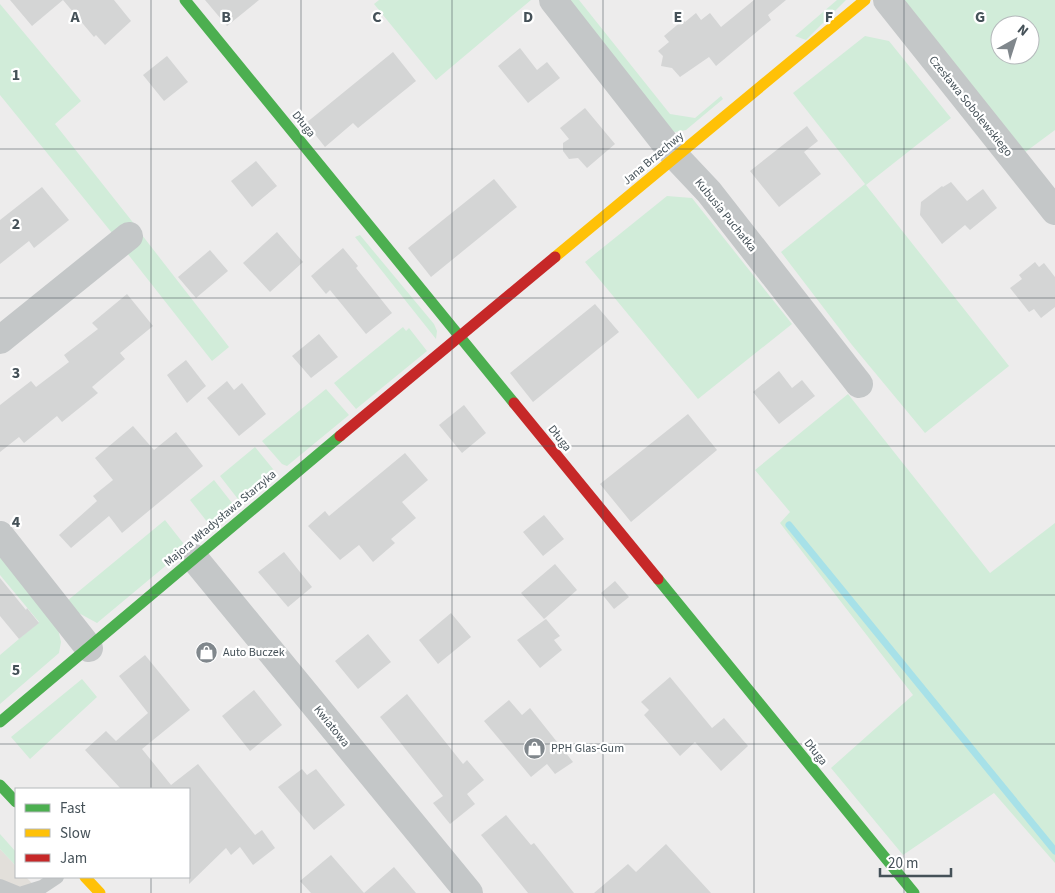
<svg xmlns="http://www.w3.org/2000/svg" width="1055" height="893" viewBox="0 0 1055 893" font-family="'Source Sans 3',sans-serif">
<rect width="100%" height="100%" fill="#edecec"/>
<path fill="#e2dfda" d="M0 849 16 866V877H26L41 893H0Z"/>
<path fill="#d1ecd9" fill-rule="evenodd" d="M379 0H531L436 80 374 4Z
M561 0H579L670 114 695 118 721 96 723 99 686 130 670 133Z
M837 0H846L806 40 795 36Z
M904 0H1055V130L1024 153ZM1000 25H1030V55H1000Z
M0 4 81 101 55 124 135 225 112 233 0 95Z
M865 36 889 41 951 118 866 185 1009 366 925 433 852 345 781 252 865 184 793 93Z
M667 196 692 198 792 324 698 399 585 262Z
M142 235 229 347 212 361 127 253Z
M360 235 434 324 437 331 436 339 355 237Z
M403 327 406 331 409 328 427 351 356 409 334 383Z
M326 389 349 415 287 466 282 464 262 441Z
M848 394 990 573 1055 523V863L994 793 903 855 831 768 913 695 780 523 790 512 755 470Z
M255 447 273 469 275 476 241 503 220 476Z
M214 480 236 508 212 528 190 500Z
M165 520 187 548 97 623 75 611 67 601Z
M0 554 58 629 61 642 59 653 0 704V655L39 622 0 575Z
M82 679 97 697 30 759 11 737Z
M0 834 16 852V866L0 849Z"/>
<g fill="none" stroke-linecap="round" stroke-linejoin="round">
<path stroke="#a7e1e8" stroke-width="7" d="M789 525 1055 851"/>
</g>
<path fill="#d4d5d5" d="M10 0H114L131 21 105 45 96 35 94 37 63 0 32 26Z
M205 0H259L227 26Z
M754 0H786L768 15 771 20 716 66 709 57 680 77 672 68 661 66 663 56 658 51 669 42 664 36 683 20 685 22 696 13 701 20 710 13 721 27Z
M520 48 537 70 547 62 560 78 528 103 498 66Z
M393 52 416 81 358 128 353 123 325 147 306 123Z
M167 56 188 82 164 101 143 75Z
M585 108 615 144 587 168 578 158 569 159 563 151V143L569 139 560 128Z
M807 126 818 141 804 152 821 174 779 207 750 171Z
M256 161 277 186 252 207 231 181Z
M494 179 517 207 431 277 408 248Z
M951 182 967 201 983 189 997 208 970 230 965 225 942 244 920 215 921 202 942 186 943 187Z
M42 187 69 220 34 248 29 241 0 264V220Z
M277 232 303 262 270 292 243 263Z
M343 248 358 266 356 268 392 313 366 334 330 290 326 294 311 276Z
M210 250 228 271 196 298 178 277Z
M1035 262 1039 267 1044 263 1055 277V307L1041 318 1034 309 1029 312 1010 288 1022 279 1019 275Z
M127 294 153 326 120 353 125 359 92 387 98 393 62 422 57 416 24 443 19 437 0 452V405L31 381 36 387 69 362 64 355 98 329 92 323Z
M595 304 619 332 533 402 510 373Z
M319 334 338 357 311 378 292 356Z
M186 360 206 386 187 403 167 375Z
M779 371 792 388 802 380 815 396 779 424 753 392Z
M227 381 234 390 242 383 266 414 239 436 207 398Z
M464 405 486 433 462 453 439 425Z
M688 414 717 450 631 522 600 484Z
M133 426 154 450 176 432 203 466 122 533 109 516 71 548 59 535 97 501 93 496 113 480 95 458Z
M405 453 428 480 402 502 416 518 391 539 395 543 373 562 359 545 340 560 308 526 325 511 329 516Z
M544 515 564 539 543 556 523 532Z
M284 552 312 587 288 607 258 572Z
M555 564 577 590 544 619 521 593Z
M0 578 26 610 27 608 39 623 19 639 0 616Z
M615 581 629 597 614 609 601 593Z
M451 613 471 637 438 664 419 640Z
M546 619 560 636 554 640 562 650 540 668 517 640Z
M368 634 391 662 358 689 335 661Z
M145 655 190 710 142 749 171 785 198 764 255 835 262 830 275 848 253 865 240 847 231 855 226 848 189 884V789H121L85 750 106 731 116 741 148 713 119 676Z
M670 677 712 728 724 718 748 746 721 771 695 742 680 756 644 715 649 710 641 702Z
M254 690 282 725 250 751 222 716Z
M407 694 463 764 467 760 484 780 467 794 475 804 450 824 433 803 443 796 380 717Z
M509 700 522 715 530 708 573 762 555 774 547 764 531 777 484 721Z
M302 769 307 775 316 769 345 805 314 830 278 787Z
M506 815 531 845 534 843 574 893H528L481 835Z
M666 844 711 893H594L628 864 636 872Z
M331 855 364 893 394 867 416 893H311L300 881Z"/>
<g fill="none" stroke-linecap="round" stroke-linejoin="round">
<path stroke="#c4c7c8" stroke-width="14" d="M0 886 17 893
M23 893 42 887 57 877"/>
<path stroke="#c4c7c8" stroke-width="28" d="M553 0 676 157 709 192 859 384
M887 0 1055 211
M0 340 129 236
M0 535 89 648
M194 558 469 893"/>
<path stroke="#4caf50" stroke-width="11" d="M185 0 514 403
M658 579 914 893
M0 722 340 436
M0 785 16 802"/>
<path stroke="#ffc107" stroke-width="11" d="M555 257 865 0
M85 877 100 893"/>
<path stroke="#c62828" stroke-width="11" d="M514 403 658 579
M340 436 555 257"/>
</g>
<path fill="none" stroke="#455158" stroke-width="1" stroke-opacity="0.55" d="M151 0V789M301 0V893M452 0V893M603 0V893M754 0V893M904 0V893M0 149H1055M0 298H1055M0 446H1055M0 595H1055M0 744H1055M151 877V893"/>
<defs>
<symbol id="shop-disc" viewBox="-11 -11 22 22"><circle r="9.5" fill="#80878c" stroke="#fff"/><path d="M-5-2.5h2.3a2.7 3.5 0 0 1 5.4 0H5L5.5 6h-11ZM-1.5-2.5h3a1.5 2.3 0 0 0-3 0Z" fill="#fff"/></symbol>
</defs>
<g fill-rule="evenodd">
<use href="#shop-disc" x="194" y="640" width="25" height="25"/>
<use href="#shop-disc" x="522" y="736" width="25" height="25"/>
</g>
<g text-anchor="middle" stroke-width="4.5" stroke-linejoin="round" paint-order="stroke">
<g font-size="12" fill="#455158" stroke="#fff">
<text transform="translate(971 106) rotate(51)" y="4">Czesława Sobolewskiego</text>
<text transform="translate(304 124) rotate(51)" y="4">Długa</text>
<text transform="translate(653 158) rotate(-40)" y="4">Jana Brzechwy</text>
<text transform="translate(726 215) rotate(51)" y="4">Kubusia Puchatka</text>
<text transform="translate(560 438) rotate(51)" y="4">Długa</text>
<text transform="translate(220 518) rotate(-40)" y="4">Majora Władysława Starzyka</text>
<text transform="translate(332 726) rotate(51)" y="4">Kwiatowa</text>
<text transform="translate(816 752) rotate(51)" y="4">Długa</text>
</g>
<g font-size="12" fill="#455158" stroke="#fff" text-anchor="start">
<text x="223" y="656">Auto Buczek</text>
<text x="551" y="752">PPH Glas-Gum</text>
</g>
</g>
<g font-size="16" text-anchor="middle" font-weight="bold" fill="#455158" stroke="#fff" stroke-width="4.5" stroke-linejoin="round" paint-order="stroke">
<text x="75" y="22">A</text>
<text x="226" y="22">B</text>
<text x="377" y="22">C</text>
<text x="528" y="22">D</text>
<text x="678" y="22">E</text>
<text x="829" y="22">F</text>
<text x="980" y="22">G</text>
<text x="16" y="80">1</text>
<text x="16" y="229">2</text>
<text x="16" y="378">3</text>
<text x="16" y="527">4</text>
<text x="16" y="675">5</text>
</g>
<rect x="15" y="788" width="175" height="90" fill="#ffffff" stroke="#b5b9bc"/>
<rect x="25" y="804" width="25" height="8" fill="#4caf50" stroke="#b5b9bc"/>
<text x="60" y="813" font-size="15" fill="#455158">Fast</text>
<rect x="25" y="829" width="25" height="8" fill="#ffc107" stroke="#b5b9bc"/>
<text x="60" y="838" font-size="15" fill="#455158">Slow</text>
<rect x="25" y="854" width="25" height="8" fill="#c62828" stroke="#b5b9bc"/>
<text x="60" y="863" font-size="15" fill="#455158">Jam</text>
<g transform="translate(1015 40) rotate(39)"><circle r="24" fill="#ffffff" stroke="#b5b9bc"/>
<path d="M0-4L9 19L0 12L-9 19Z" fill="#80878c"/>
<text y="-8" font-size="14" font-weight="bold" text-anchor="middle" fill="#455158">N</text>
</g>
<path d="M880 868v8h71v-8" fill="none" stroke="#455158" stroke-width="2.5"/>
<text x="888" y="868" font-size="15" fill="#455158" stroke="#ffffff" stroke-width="4" paint-order="stroke">20 m</text>
</svg>
